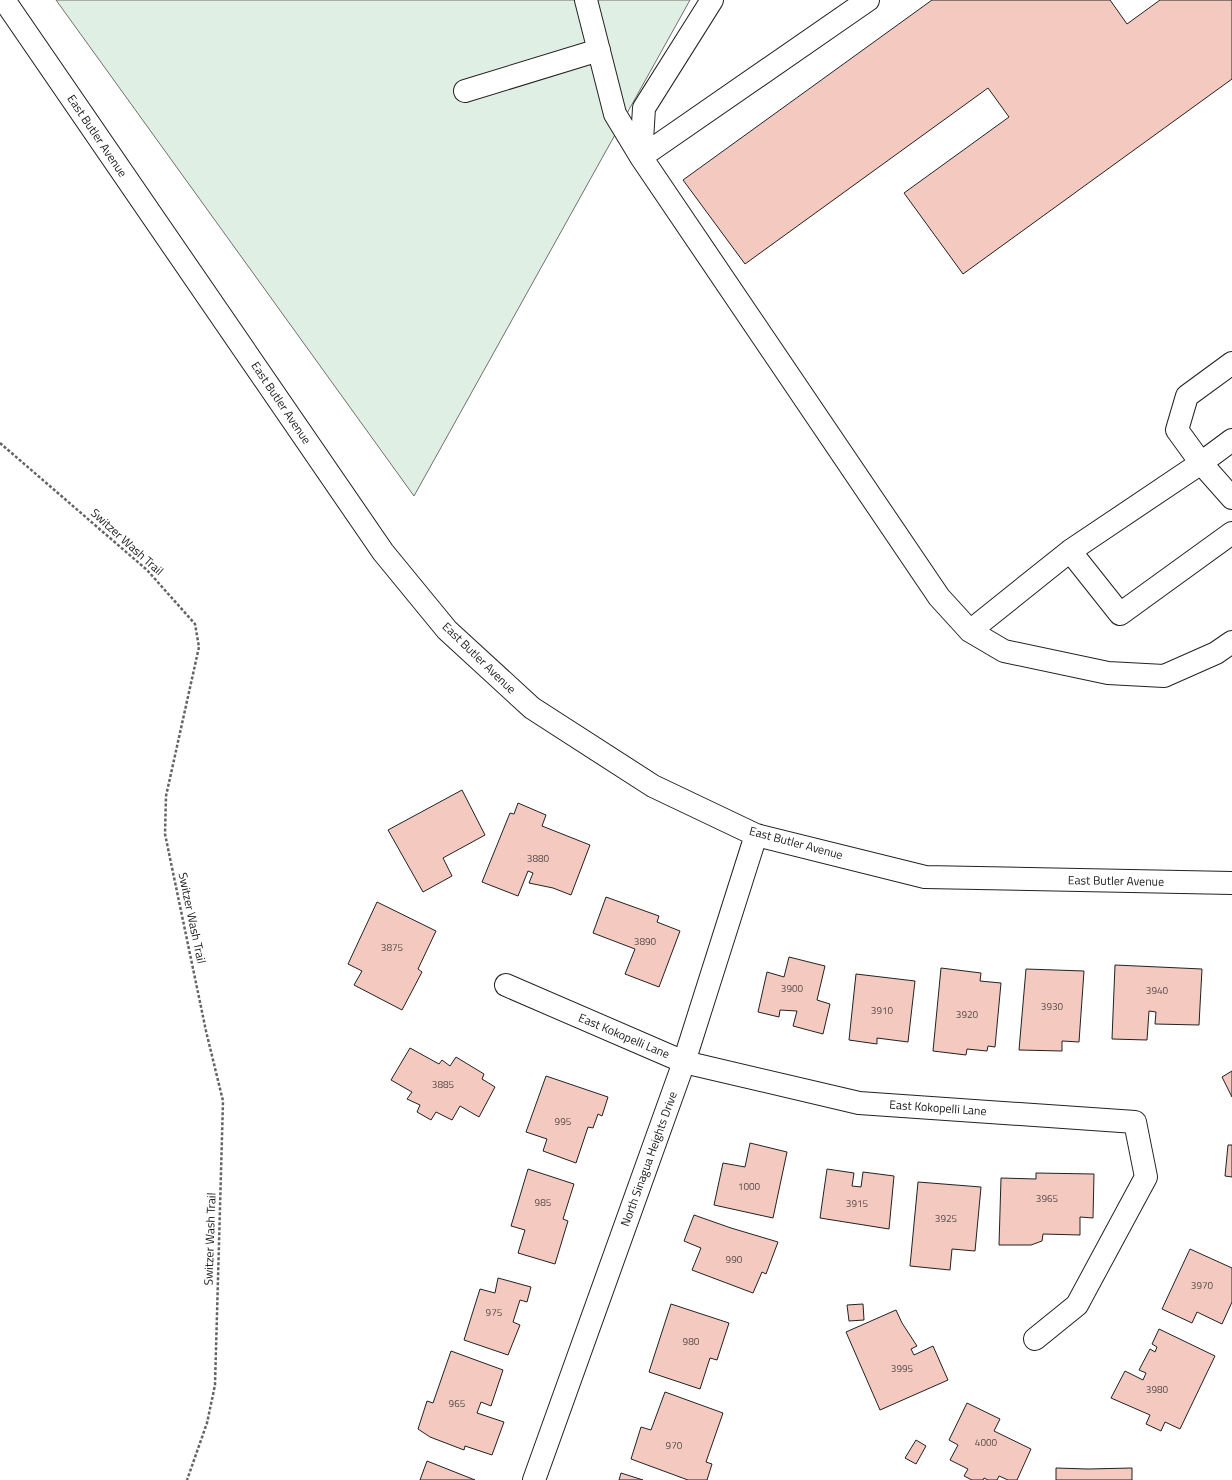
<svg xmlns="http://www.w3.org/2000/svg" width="1232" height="1480" viewBox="0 0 1232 1480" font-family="'Titillium Web',sans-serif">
<rect width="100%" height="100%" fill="#fff"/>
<path fill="#e0efe3" stroke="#6f6f6f" d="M56 0H690L414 496Z"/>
<path fill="#f3c9c0" stroke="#222" d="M932 0H1110L1127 24 1160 0H1232V79L963 274 904 193 1009 117 988 88 745 264 683 180Z
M462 790 485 835 443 858 452 876 423 892 388 830Z
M518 803 546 815 542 826 590 845 571 895 553 888 529 883 533 873 528 871 518 896 482 882 510 813 514 814Z
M606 897 659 916 657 922 680 931 659 987 625 974 635 949 593 933Z
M377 902 436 931 418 969 422 972 402 1010 354 985 362 971 348 964Z
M789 957 825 966 817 1000 830 1004 823 1034 793 1026 797 1011 780 1010 779 1017 758 1012 767 972 784 977Z
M1115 965 1202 969 1199 1025 1155 1024 1156 1012 1149 1011 1147 1040 1112 1039Z
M941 968 981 973 980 981 1001 983 995 1047 988 1046 987 1051 967 1049 966 1055 933 1051Z
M1026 969 1084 971 1079 1042 1062 1041V1051L1019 1050Z
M856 974 915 981 908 1042 877 1038V1044L849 1040Z
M410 1048 439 1064 442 1060 450 1066 456 1057 484 1074 482 1079 495 1087 479 1117 460 1106 452 1120 436 1112 431 1120 417 1112 420 1105 407 1099 412 1092 391 1080Z
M1232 1071V1097L1222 1077Z
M546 1076 608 1097 602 1116 598 1114 593 1128 588 1127 576 1163 543 1151 547 1139 526 1132Z
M750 1143 787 1152 773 1218 714 1205 723 1163 745 1167Z
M1228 1145H1232V1177L1225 1176Z
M528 1169 574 1184 563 1219 568 1221 555 1264 518 1253 525 1230 511 1226Z
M827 1169 854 1173 852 1186 861 1187 863 1172 894 1176 889 1229 820 1218Z
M1036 1173 1094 1174 1093 1218 1080 1217V1235L1043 1234 1042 1241 1031 1245H999L1001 1178 1036 1179Z
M918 1182 981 1187 975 1251 952 1249 950 1270 910 1266Z
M694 1215 731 1228 778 1242 766 1274 762 1272 753 1293 692 1270 701 1248 684 1241Z
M1190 1249 1232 1268V1302L1222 1324 1197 1312 1192 1323 1162 1309Z
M498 1278 531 1287 527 1302 520 1300 513 1322 520 1325 508 1355 464 1340 480 1289 495 1293Z
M671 1304 729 1323 717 1360 710 1358 700 1389 649 1372Z
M863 1304 864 1320 849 1321 847 1305Z
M896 1310 902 1323 917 1346 911 1349 914 1355 933 1346 948 1380 880 1410 846 1332Z
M1159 1329 1215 1356 1180 1429 1165 1422 1161 1431 1146 1424 1150 1415 1111 1398 1125 1371 1143 1380 1146 1373 1139 1370 1150 1349 1155 1352 1157 1347 1152 1344Z
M451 1351 503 1370 491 1406 481 1402 477 1413 504 1422 492 1455 465 1446 464 1450 430 1437 418 1429 427 1401 433 1403Z
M665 1392 723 1413 706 1462 712 1464 707 1480H688L631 1459 641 1427 651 1430Z
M967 1403 1000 1419 994 1431 1031 1449 1017 1480H1008L999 1476 997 1480H988L984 1478 983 1480H972L964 1476 968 1469 950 1460 958 1445 949 1440Z
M916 1440 926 1446 916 1464 905 1458Z
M427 1461 475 1480H420Z
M1056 1468 1088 1469 1132 1468V1480H1056Z
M621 1473 643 1480H619Z"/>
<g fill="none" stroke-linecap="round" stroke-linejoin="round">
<defs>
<path id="minor" d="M4 0 383 552 447 630 532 708 653 786 756 835 925 877 1232 883
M586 0 615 114 641 157 868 0
M712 0 644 108 641 157 939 597 970 631 1004 651 1108 673 1164 676 1216 653 1232 642
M465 91 599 50
M1232 363 1187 396 1177 430 1201 463 1232 498
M1070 551 1120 614 1232 533
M970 631 1070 551 1201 463 1232 440
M506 985 684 1062 859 1103 1135 1122 1146 1177 1077 1305 1035 1339
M534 1480 684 1062 756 835"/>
</defs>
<use href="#minor" stroke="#222" stroke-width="24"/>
<path stroke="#646464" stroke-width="2.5" stroke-dasharray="3 2" stroke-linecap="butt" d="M0 443 147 570 195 624 199 647 166 796 165 834 206 1031 223 1101 215 1385 207 1423 187 1480"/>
<use href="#minor" stroke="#fff" stroke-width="22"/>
</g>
<g text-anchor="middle" stroke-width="3" stroke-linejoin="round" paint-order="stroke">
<g font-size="10" fill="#564c4a">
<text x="538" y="862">3880</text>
<text x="645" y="945">3890</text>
<text x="392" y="951">3875</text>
<text x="792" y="992">3900</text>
<text x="1157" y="994">3940</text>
<text x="1052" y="1010">3930</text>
<text x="882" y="1014">3910</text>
<text x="967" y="1018">3920</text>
<text x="443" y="1088">3885</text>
<text x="563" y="1125">995</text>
<text x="749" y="1190">1000</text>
<text x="1047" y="1202">3965</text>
<text x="543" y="1206">985</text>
<text x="857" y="1207">3915</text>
<text x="946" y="1222">3925</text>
<text x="734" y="1263">990</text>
<text x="1202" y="1289">3970</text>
<text x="494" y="1316">975</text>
<text x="691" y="1345">980</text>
<text x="902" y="1372">3995</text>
<text x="1157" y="1393">3980</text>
<text x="457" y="1407">965</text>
<text x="986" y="1446">4000</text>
<text x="674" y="1449">970</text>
</g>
<g font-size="12" fill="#222" stroke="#fff">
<text transform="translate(97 136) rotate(56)" y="4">East Butler Avenue</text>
<text transform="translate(281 403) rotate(56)" y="4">East Butler Avenue</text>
<text transform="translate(127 542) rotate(42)" y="4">Switzer Wash Trail</text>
<text transform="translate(479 658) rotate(44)" y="4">East Butler Avenue</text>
<text transform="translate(796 843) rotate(15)" y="4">East Butler Avenue</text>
<text transform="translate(1116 881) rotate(1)" y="4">East Butler Avenue</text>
<text transform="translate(192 918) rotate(78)" y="4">Switzer Wash Trail</text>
<text transform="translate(624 1036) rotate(23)" y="4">East Kokopelli Lane</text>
<text transform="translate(938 1108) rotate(4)" y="4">East Kokopelli Lane</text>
<text transform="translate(649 1159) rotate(-70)" y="4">North Sinagua Heights Drive</text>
<text transform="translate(210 1239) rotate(-88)" y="4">Switzer Wash Trail</text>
</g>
</g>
</svg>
